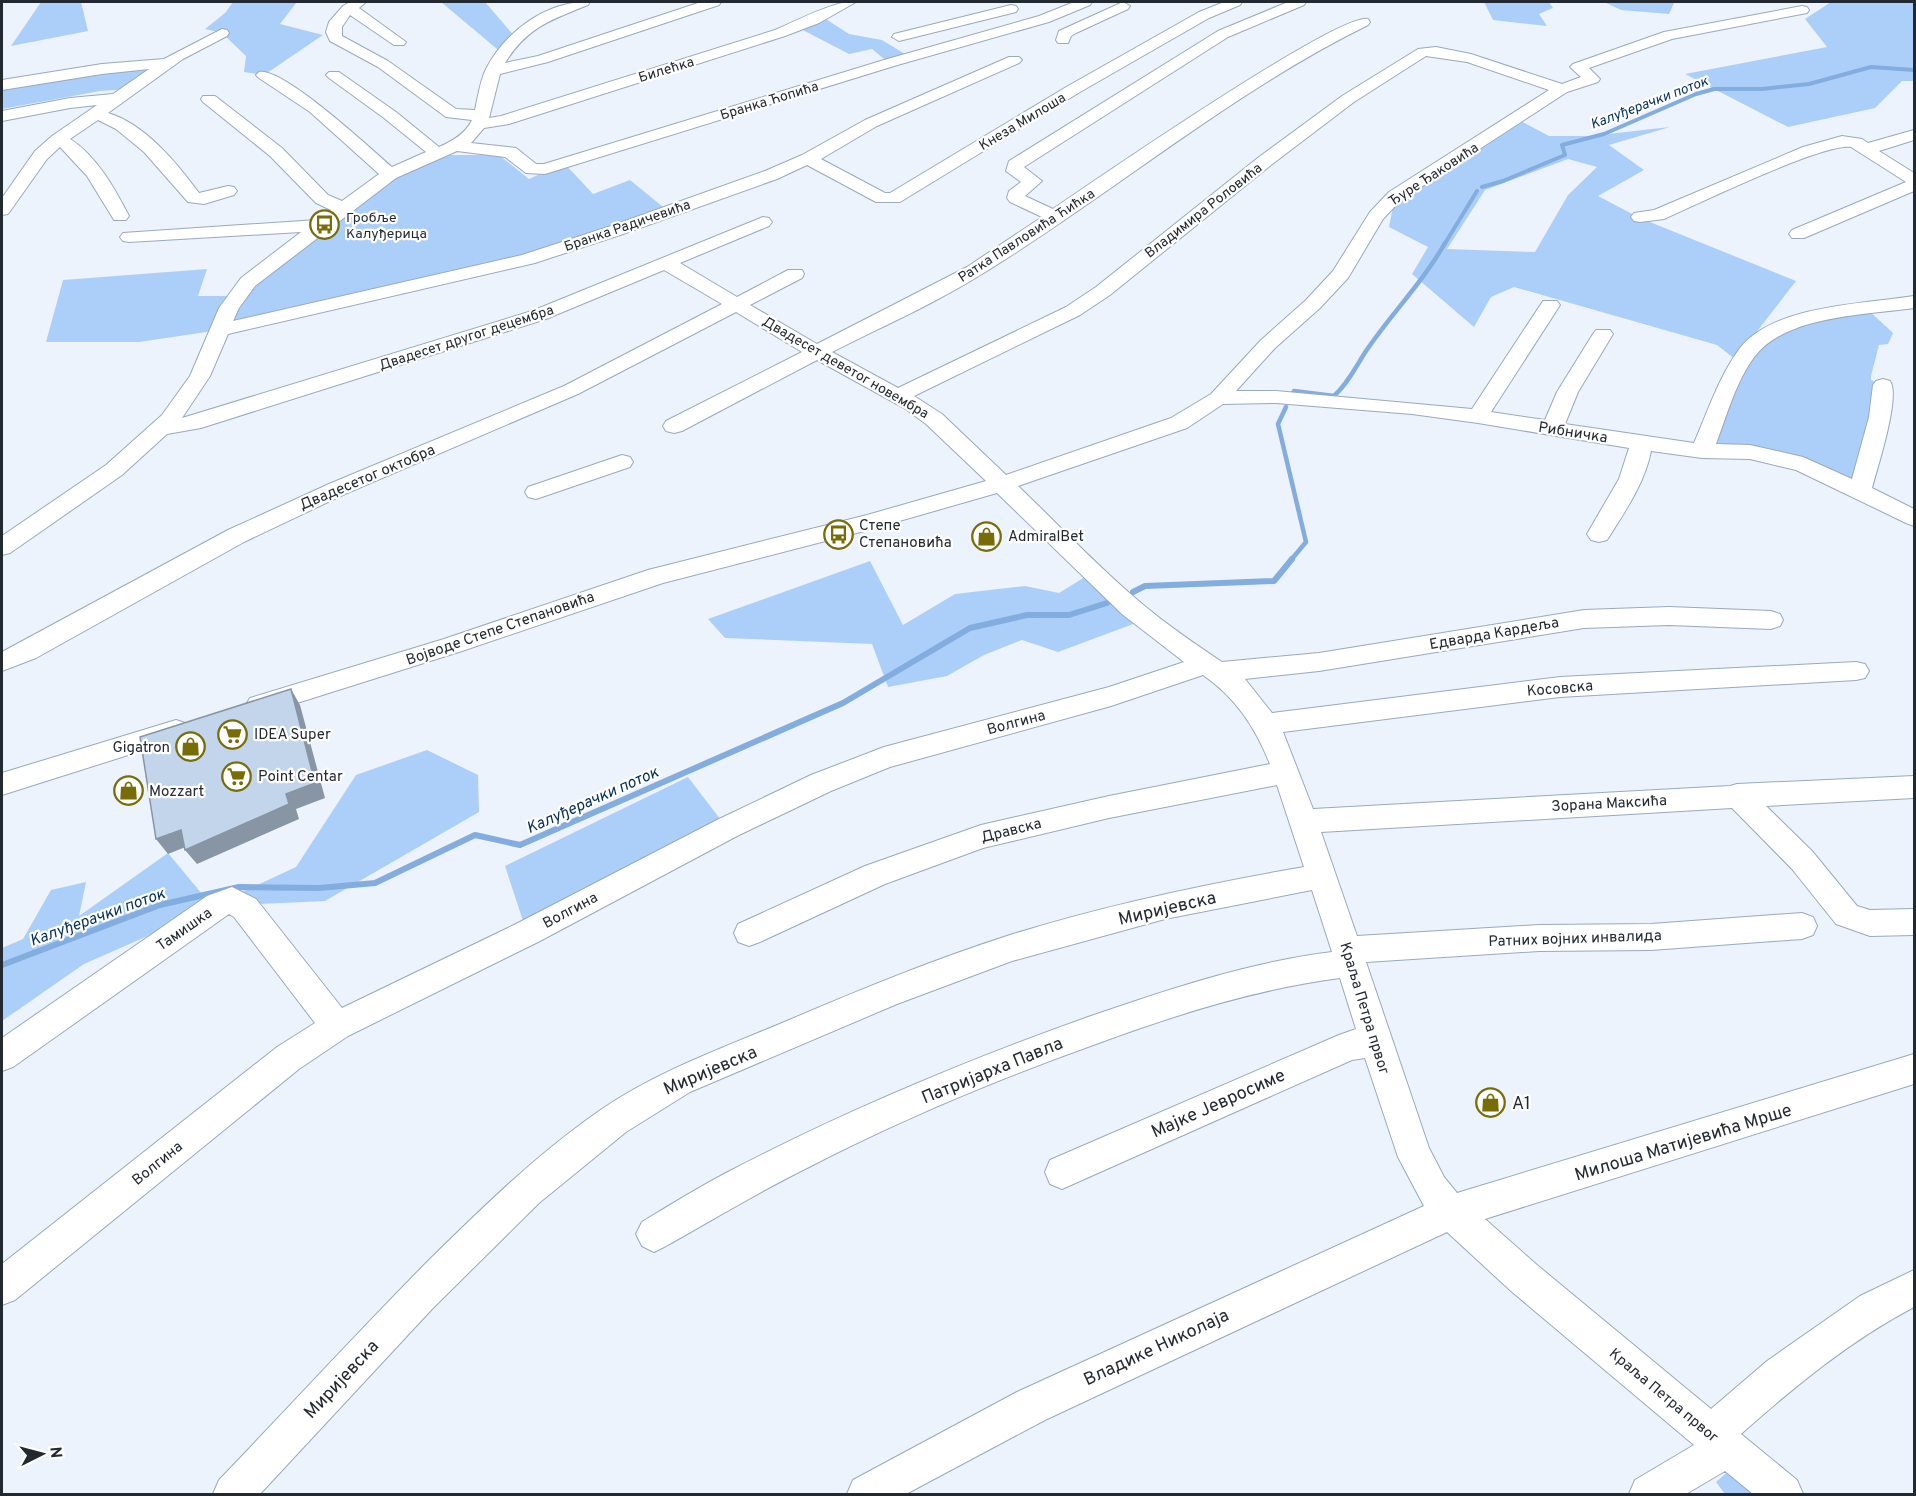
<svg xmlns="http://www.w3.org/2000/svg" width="1916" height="1496" viewBox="0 0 1916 1496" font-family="Overpass,sans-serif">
<rect width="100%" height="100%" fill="#ecf3fc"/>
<path fill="#accffa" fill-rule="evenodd" d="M41 2H81L88 31 11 46Z
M233 2H297L280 24 323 35 264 75 244 72 246 56 222 33 205 29 225 13Z
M441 2H485L516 38 503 54Z
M1484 2H1549L1553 8 1539 14 1547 26 1493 20Z
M1604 2H1674V3L1669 14 1621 10Z
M1831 2H1914V81H1902L1875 108 1788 127 1685 74 1827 47 1805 19Z
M821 16 849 34 882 40 910 57 889 63 872 49 849 54 797 27Z
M168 63 130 89 100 91 2 109V88L74 73Z
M1517 119 1549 136H1590L1670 127 1609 145 1644 170 1598 196 1640 218 1796 281 1748 343 1782 329 1867 309 1893 333 1888 344 1879 345 1871 376V380L1878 383 1857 482 1803 464 1702 451 1740 363 1717 345 1514 287 1491 297 1474 327 1412 274 1428 247 1389 227 1395 196ZM1568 159 1597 167 1568 195 1535 252 1447 249 1485 190Z
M451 155H499L529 179 564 163 593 194 630 180 668 211 589 239 231 325 239 300 267 270 398 174Z
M207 269 198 296H237L220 330 139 342H46L63 280Z
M870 561 903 625 955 594 1025 586 1059 593 1093 572 1144 620 1058 652 1022 640 984 655 947 676 888 687 872 644 725 638 708 619Z
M427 750 478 775 479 812 325 901 216 906 84 964 2 1021V948L23 939 51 890 86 882 79 916 168 853 212 906 296 867 356 775Z
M688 777 727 828 527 933 505 866Z
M1731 1469 1760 1494H1725L1716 1482Z"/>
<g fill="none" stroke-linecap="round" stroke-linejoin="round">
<path stroke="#83addf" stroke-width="4" d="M1482 187 1503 181 1565 155 1562 145 1604 134 1696 94 1714 89H1762L1809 84 1871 67 1914 70
M1444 245 1477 191"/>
<path stroke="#83addf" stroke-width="4.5" d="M1293 393 1294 391 1334 396C1348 383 1355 368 1366 351 1391 314 1423 282 1445 243
M1286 407 1278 424 1306 542 1291 560"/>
<path stroke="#83addf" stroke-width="6" d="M1133 592 1145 586 1274 581 1292 559
M2 965 160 905 239 887 319 888 375 883 475 835 520 845 843 703 970 628 1027 615H1069L1107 603"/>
<defs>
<path id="minor" d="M350 2H366L359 8 406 42 404 45H394L350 15 342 27V36L388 61 456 109 475 110C478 97 480 81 486 69 505 32 547 0 590 2L588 5C551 20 527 27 505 63L538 56 701 2H721L719 5 548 62 500 74 489 118 501 116 775 30C797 21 835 0 856 2L819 23 785 36 509 124 484 128 471 143 516 148 536 164H544L884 60 1039 16 1074 2H1092L1090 5 1049 22 894 66 545 174 526 173 505 157 457 151 396 178 255 286 239 308 233 321 522 255 611 226 765 171 802 155 865 120 1009 57H1019L1022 60 1019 63 877 126 821 159 885 193H890L1068 86 1199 12 1224 2H1242L1240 5 1209 18 1080 92 900 202H876L807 165 777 179 623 234 535 263 228 334 210 376 182 418 532 311 763 217 769 218 772 222 769 226 680 263 737 297 788 270H802L804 274 802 278 750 305 817 344 967 267 1042 217 1010 202 1007 198 1009 191 1021 182 1006 171 1009 161 1218 31 1288 2H1306L1304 5 1228 37 1024 167 1042 181 1025 196 1053 209C1093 182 1339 12 1368 19L1370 22 1368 25C1230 93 1112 194 982 274 934 304 881 327 832 352L898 388 1066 307 1096 287 1259 157 1342 96 1418 49 1436 47 1471 54 1562 84 1581 77 1570 67 1573 64 1664 32 1802 6 1807 7 1809 10 1807 13 1672 39 1589 68 1600 79 1598 82 1567 92 1401 200 1383 219 1348 278 1320 308 1275 348 1236 391H1276L1472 409 1543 301H1557L1560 305 1491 412 1545 420 1557 392 1593 334 1596 330H1610L1613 334 1578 392 1565 424 1694 443C1708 411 1719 376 1740 348 1774 305 1864 304 1914 296V308C1867 315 1787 315 1755 356 1736 381 1727 415 1716 444L1750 445 1803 457 1852 479 1869 417 1873 385 1876 381 1883 379 1890 381C1901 396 1877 469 1872 488L1914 509V526L1906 523 1796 470 1750 459 1702 458 1651 451C1645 483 1624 513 1607 540L1599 542 1591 540 1587 534 1619 479 1629 448 1478 423 1412 414 1276 403 1223 404 1187 428 1018 486C1059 525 1098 567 1141 603 1167 625 1195 644 1222 662L1319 653 1584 610 1669 607 1771 611 1780 614 1783 620 1780 626 1771 629 1669 625 1584 628 1319 671 1245 679 1272 713 1560 677 1856 662 1865 664 1869 671 1865 678 1856 680 1560 697 1283 732 1313 809 1730 786 1737 784 1914 776V798L1766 806 1812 851 1857 906 1870 910 1914 909V935L1870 936 1836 924 1792 869 1732 808 1321 832 1357 936 1539 925 1651 924 1802 913 1813 917 1817 926 1813 935 1802 939 1651 950 1539 951 1366 962 1429 1148 1444 1177 1457 1193 1914 1054V1084L1485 1219 1537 1265 1711 1409 1767 1361 1860 1296 1914 1270V1307C1851 1340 1795 1386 1741 1434L1797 1480 1803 1494H1753L1725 1471 1686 1494H1629L1635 1480 1694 1445 1511 1291 1447 1232 1045 1420 906 1494H847L853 1480 1017 1392 1424 1206 1398 1157 1365 1058 1352 1060 1062 1189 1050 1184 1045 1172 1050 1160 1339 1035 1356 1029 1340 978C1256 989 1175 1015 1096 1044 998 1079 902 1119 809 1167 760 1191 714 1219 666 1246L654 1252 642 1246 636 1234 642 1222C670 1205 699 1187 728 1172 845 1111 967 1060 1091 1016 1169 989 1250 962 1332 952L1312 890 1165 919 1012 961 897 1004 690 1092 626 1132 539 1203 432 1309 260 1494H213L219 1480C289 1407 357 1333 428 1261 483 1207 538 1153 602 1109 658 1071 720 1049 782 1023 857 991 932 960 1010 935 1106 905 1205 884 1304 867L1277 785 1109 818 983 848 885 884 760 942 749 946 738 942 734 933 738 924 865 866 981 825 1109 796 1270 764C1255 727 1236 698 1203 675L1111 706 890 767 831 791 737 836 538 942 348 1036 299 1069 15 1300 2 1305V1264L277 1047 315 1023 234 917 229 914 13 1067 2 1071V1038L207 896 232 887 256 899 342 1008 516 924 717 820 811 775 884 747 1109 687 1184 662 1122 614 997 493 868 530 663 583 462 651 259 715 250 712 246 705 250 698 444 639 648 570 867 515 986 481 926 424 904 408 817 360 682 431 674 433 666 431 663 426 666 421 802 352 736 312 578 394 345 494 244 542 36 658 2 671V652L228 530 329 484 564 386 722 304 664 270 546 319 201 428 167 434 122 475 10 553 2 555V536L106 465 162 415 190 376 219 308 241 278 301 232 129 242 123 241 120 237 123 233 317 220 331 210 316 203 270 156 203 102 201 99 203 96H215L282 148 328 195 342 201 379 174 310 112 259 78 256 75 259 72C282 66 371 149 392 167L426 152 384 118 329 78 326 75 329 72H339L396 112 439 147C453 141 466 133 472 120L446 117 378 67 330 41 326 32 329 22 343 6ZM1426 56 1467 62 1549 90 1389 192 1370 212 1333 271 1306 300 1261 340 1211 394 1171 418 1006 475 942 414 914 396 1080 315 1110 295 1271 165 1354 102Z
M1123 2 1130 6 1128 9 1076 33 1071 36 1068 43H1058L1056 40 1059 31Z
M1011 5 1016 6 1018 9 1016 12 899 41 892 37 894 34Z
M222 29 227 30 229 33 227 36 183 59 108 113C145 124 177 163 199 193L228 186 234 187 237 191 234 195 204 204 188 202 144 152 116 129 98 120 70 139C97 156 115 189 129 216L126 220H114L87 176 60 147 47 159 8 214 2 215V198L35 151 52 136 97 105 70 108 2 121V111L70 98 113 94 149 69 102 74 2 90V80L102 64 164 59Z
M1914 130V140L1879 151 1914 173V191L1804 238H1792L1789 234 1792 230 1906 182 1851 147C1823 143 1698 204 1664 219L1640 222 1634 221 1631 217 1634 213 1654 210 1803 147 1842 136 1862 139 1868 143Z
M622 455 630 457 633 462 630 467 536 499 528 497 525 492 528 487Z
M176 720 185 723 189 730 185 737 2 795V773Z"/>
</defs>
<use href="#minor" stroke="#99a9be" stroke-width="2"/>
<use href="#minor" fill="#fff" fill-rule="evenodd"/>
</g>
<path fill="#8895a4" d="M291 689 300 705 325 798 296 809 299 819 197 864 185 850Z
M181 830 193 844 168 854 156 839Z"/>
<path fill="#c3d5ea" stroke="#8895a4" stroke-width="1.5" d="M291 689 315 783 286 794 289 804 185 850 181 830 156 839 140 737Z"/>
<defs>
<symbol id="bus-ring" viewBox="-11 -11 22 22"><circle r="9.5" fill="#fff" stroke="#786c07" stroke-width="1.5"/><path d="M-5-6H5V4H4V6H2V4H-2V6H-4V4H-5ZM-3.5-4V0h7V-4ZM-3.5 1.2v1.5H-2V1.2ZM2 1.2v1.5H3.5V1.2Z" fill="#786c07"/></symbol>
<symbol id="shop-ring" viewBox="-11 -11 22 22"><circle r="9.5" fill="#fff" stroke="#786c07" stroke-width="1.5"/><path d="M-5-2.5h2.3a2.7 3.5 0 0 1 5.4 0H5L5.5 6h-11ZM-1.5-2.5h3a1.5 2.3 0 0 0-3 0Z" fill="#786c07"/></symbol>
<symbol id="supermarket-ring" viewBox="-11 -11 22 22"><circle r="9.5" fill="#fff" stroke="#786c07" stroke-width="1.5"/><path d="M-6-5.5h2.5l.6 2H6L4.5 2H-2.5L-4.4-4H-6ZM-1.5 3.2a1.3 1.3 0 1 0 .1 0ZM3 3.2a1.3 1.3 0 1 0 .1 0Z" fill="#786c07"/></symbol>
</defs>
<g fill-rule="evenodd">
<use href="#bus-ring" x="308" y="208" width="33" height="33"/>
<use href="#bus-ring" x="822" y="518" width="33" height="33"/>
<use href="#shop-ring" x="970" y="520" width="33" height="33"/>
<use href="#supermarket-ring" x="216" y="718" width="33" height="33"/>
<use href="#shop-ring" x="174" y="730" width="33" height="33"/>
<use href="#supermarket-ring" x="220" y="760" width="33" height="33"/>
<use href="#shop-ring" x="112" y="774" width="33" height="33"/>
<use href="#shop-ring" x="1474" y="1086" width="33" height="33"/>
</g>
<g text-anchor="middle" stroke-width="4.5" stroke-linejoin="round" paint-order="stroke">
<g font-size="14" fill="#232931" stroke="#fff">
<text transform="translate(666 69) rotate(-17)" y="5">Билећка</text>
<text transform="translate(769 100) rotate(-17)" y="5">Бранка Ћопића</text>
<text transform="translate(1022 121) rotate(-31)" y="5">Кнеза Милоша</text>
<text transform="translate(1433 174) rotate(-33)" y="5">Ђуре Ђаковића</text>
<text transform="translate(1203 210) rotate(-38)" y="5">Владимира Роловића</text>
<text transform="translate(627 225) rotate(-19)" y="5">Бранка Радичевића</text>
<text transform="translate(1026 235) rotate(-33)" y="5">Ратка Павловића Ћићка</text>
<text transform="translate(466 337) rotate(-18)" y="5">Двадесет другог децембра</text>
<text transform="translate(846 367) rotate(30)" y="5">Двадесет деветог новембра</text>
</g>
<g font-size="14" font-style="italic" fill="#012d5a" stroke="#fff">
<text transform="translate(1649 102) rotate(-21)" y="5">Калуђерачки поток</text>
</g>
<g font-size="14" fill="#232931" stroke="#fff" text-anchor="start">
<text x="346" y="222">Гробље<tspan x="346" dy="16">Калуђерица</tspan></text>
</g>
<g font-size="15" fill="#232931" stroke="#fff">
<text transform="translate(1573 432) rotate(9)" y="5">Рибничка</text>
<text transform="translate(367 477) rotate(-23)" y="5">Двадесетог октобра</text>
<text transform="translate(500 628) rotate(-19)" y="5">Војводе Степе Степановића</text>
<text transform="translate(1494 633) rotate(-10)" y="5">Едварда Кардеља</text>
<text transform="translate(1560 688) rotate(-5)" y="5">Косовска</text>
<text transform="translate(1016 722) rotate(-15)" y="5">Волгина</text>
<text transform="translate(1609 803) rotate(-3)" y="5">Зорана Максића</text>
<text transform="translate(1011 830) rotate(-14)" y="5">Дравска</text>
<text transform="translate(570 910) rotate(-28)" y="5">Волгина</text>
<text transform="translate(184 929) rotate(-35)" y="5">Тамишка</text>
<text transform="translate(1575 938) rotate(-2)" y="5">Ратних војних инвалида</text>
<text transform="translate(1365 1008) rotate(73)" y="5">Краља Петра првог</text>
<text transform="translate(157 1163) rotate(-39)" y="5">Волгина</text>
<text transform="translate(1664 1395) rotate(40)" y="5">Краља Петра првог</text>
</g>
<g font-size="15" fill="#232931" stroke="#fff" text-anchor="start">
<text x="859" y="530">Степе<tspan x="859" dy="17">Степановића</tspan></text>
<text x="1008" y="541">AdmiralBet</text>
<text x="254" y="739">IDEA Super</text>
<text x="170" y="752" text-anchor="end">Gigatron</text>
<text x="258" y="781">Point Centar</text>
<text x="149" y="796">Mozzart</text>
</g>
<g font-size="16" font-style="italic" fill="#012d5a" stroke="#fff">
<text transform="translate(592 799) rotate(-24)" y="6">Калуђерачки поток</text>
<text transform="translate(97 916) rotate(-20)" y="6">Калуђерачки поток</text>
</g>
<g font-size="18" fill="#232931" stroke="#fff">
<text transform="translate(1167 908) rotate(-13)" y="6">Миријевска</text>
<text transform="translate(710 1070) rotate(-23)" y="6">Миријевска</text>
<text transform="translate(992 1070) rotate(-22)" y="6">Патријарха Павла</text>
<text transform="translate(1218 1103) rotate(-24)" y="6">Мајке Јевросиме</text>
<text transform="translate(1683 1142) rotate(-17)" y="6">Милоша Матијевића Мрше</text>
<text transform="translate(1156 1347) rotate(-25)" y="6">Владике Николаја</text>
<text transform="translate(341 1379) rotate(-47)" y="6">Миријевска</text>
</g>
<g font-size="18" fill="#232931" stroke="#fff" text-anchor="start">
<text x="1512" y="1109">A1</text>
</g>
</g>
<rect width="1916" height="1496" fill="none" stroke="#232931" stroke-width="6"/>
<g transform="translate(42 1454) rotate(84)" stroke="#ffffff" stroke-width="4.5" paint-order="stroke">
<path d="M0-4.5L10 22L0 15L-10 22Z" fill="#232931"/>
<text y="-9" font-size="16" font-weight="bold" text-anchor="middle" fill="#232931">N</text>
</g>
</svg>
